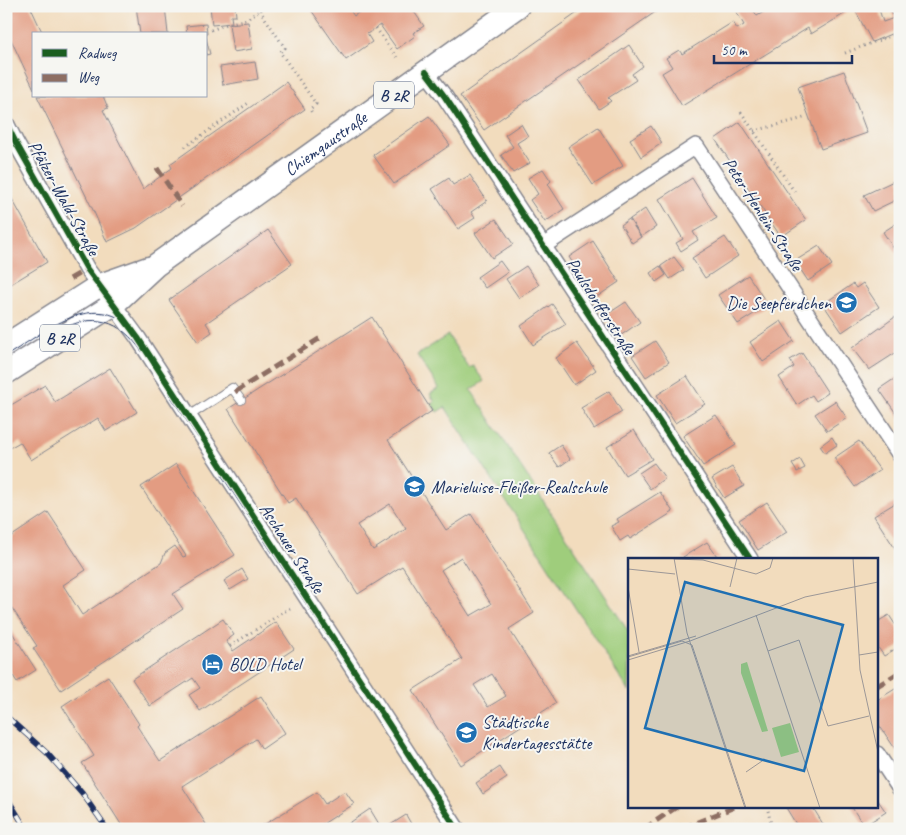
<svg xmlns="http://www.w3.org/2000/svg" width="906" height="835" viewBox="0 0 906 835" font-family="Caveat,sans-serif">
<rect width="100%" height="100%" fill="#f6f6f2"/>
<filter id="ink" filterUnits="userSpaceOnUse"><feTurbulence type="fractalNoise" baseFrequency=".02" numOctaves="2"/><feDisplacementMap in="SourceGraphic" scale="10" xChannelSelector="R" yChannelSelector="G"/><feConvolveMatrix kernelMatrix="1 2 1 2 8 2 1 2 1" color-interpolation-filters="sRGB"/></filter>
<filter id="wash" filterUnits="userSpaceOnUse"><feTurbulence type="fractalNoise" baseFrequency=".0096" numOctaves="4" result="noise"/><feDisplacementMap in="SourceGraphic" scale="20" xChannelSelector="R" yChannelSelector="G"/><feGaussianBlur stdDeviation="1.12" result="paint"/><feColorMatrix in="noise" values="0 0 0 0 0 0 0 0 0 0 0 0 0 0 0 0 0 1.4 0 .05"/><feComposite in="paint" operator="in"/></filter>
<g filter="url(#wash)">
<rect width="100%" height="100%" fill="#f2dcbd"/>
<path fill="#9fcd7b" stroke="#5d7e6c" d="M448 335 469 368 473 366 484 381 471 390 630 634 629 691 445 407 437 412 432 404 435 402 430 394 439 388 417 355Z"/>
<g id="blocks">
<path fill="#e39c82" fill-rule="evenodd" d="M6 6H30L43 34H34V89L6 29Z
M136 6H165L168 34H140Z
M210 6H235L236 16H231L232 23 212 25Z
M310 6H347L354 16 367 6H410L424 26 413 33 415 36 397 49 380 25 367 34 372 42 346 60 309 7Z
M587 6H664L484 130 460 96Z
M733 6H751L757 16 773 6H869V8L878 6 883 22 894 18 898 31 872 42 854 8 811 34 808 28 682 106 662 73 672 67 666 58 679 50 682 54 733 22 737 29 744 25Z
M889 6H900V16L894 18Z
M248 22 252 49 233 52 229 24Z
M206 24 207 34H187L186 26Z
M206 38 210 54 206 55Z
M629 45 643 66 632 74 636 80 608 98 611 101 599 109 579 80Z
M255 62 258 79 223 85 220 67Z
M844 71 867 133 821 149 798 87Z
M286 82 305 109 136 228 107 242 94 212 37 96H103L108 108 103 110 143 189 172 168 170 164Z
M429 116 450 145 394 184 373 155Z
M740 122 806 220 781 237 715 139Z
M521 124 528 136 517 143 530 163 513 173 501 155 513 147 505 135Z
M651 126 662 143 641 157 630 139Z
M598 127 623 166 593 185 568 147Z
M543 169 551 181 548 184 564 209 545 222 530 200 538 194 528 178Z
M470 175 487 201 471 212 475 218 458 229 432 189 449 178 453 185Z
M692 178 717 218 693 232 698 240 681 251 676 243 683 239 659 199Z
M900 178V198L873 211 864 195Z
M6 188 47 262 6 287Z
M645 209 656 227 641 237 630 219Z
M496 219 513 244 492 258 475 233Z
M629 219 641 237 632 243 621 225Z
M900 221V258L883 232Z
M268 230 292 264 206 323 212 332 198 342 169 300Z
M725 237 738 256 705 278 692 258Z
M593 241 619 282 595 298 569 257Z
M819 246 832 265 808 281 795 261Z
M674 257 684 270 670 279 661 266Z
M500 261 508 272 485 288 477 277Z
M526 266 539 285 519 298 506 279Z
M660 266 666 275 656 282 650 273Z
M748 275 768 305 738 324 718 295Z
M863 283 879 307 842 332 823 304 853 284 856 288Z
M626 302 640 322 620 336 606 315Z
M552 304 566 324 533 345 521 326Z
M372 317 432 411 388 440 446 530 471 514 534 613 509 629 556 703 461 765 413 690 462 659 402 566 358 594 296 498 288 503 228 409ZM390 504 406 529 373 550 357 525ZM461 557 491 604 470 616 441 570ZM492 674 506 696 488 707 474 685Z
M895 317 900 324V350L869 370 852 348Z
M781 321 794 341 763 362 750 342Z
M655 341 669 362 646 377 632 356Z
M577 343 596 370 574 385 556 358Z
M802 353 828 393 816 401 812 395 797 405 779 377 794 367 790 360Z
M110 368 137 412 106 431 98 418 31 460 20 442 6 450V408L45 385 55 402Z
M900 375V419L879 389Z
M687 376 705 404 675 423 657 395Z
M609 391 622 412 594 429 581 408Z
M835 401 847 418 827 431 815 414Z
M716 415 736 445 703 466 683 436Z
M634 430 652 459 625 475 607 447Z
M832 437 837 445 825 453 820 446Z
M859 441 880 470 855 487 834 458Z
M561 445 570 459 559 467 549 453Z
M800 459 805 468 797 472 792 464Z
M654 463 665 478 650 489 639 473Z
M176 464 235 555 173 594 183 609 61 690 33 648 37 646 6 599V540L48 512 86 570 63 585 82 615 161 563 165 553 175 546 183 557 186 556 141 487Z
M732 467 744 486 724 498 712 479Z
M660 492 673 512 630 539 628 536 620 541 611 526 619 522 617 519Z
M767 502 787 532 758 550 739 520Z
M897 502 900 506V552L898 553 874 516Z
M707 542 719 559H684L683 557Z
M242 569 248 579 230 590 224 581Z
M889 615 900 632V646L884 656 877 646V622Z
M223 619 234 635 226 641 233 651 276 622 294 649 200 711 189 695 200 688 193 678 150 706 132 679Z
M6 623 36 670 17 682 6 665Z
M108 676 139 724 137 726 160 761 261 696 285 733 262 749 256 739 182 786 209 829H124L82 763 94 756 62 706Z
M900 686V756L877 722V700Z
M500 767 507 778 483 794 476 783Z
M345 791 354 804 315 829H257L317 792 325 804Z
M877 799 886 812 864 826 851 806H877Z
M785 806H812L826 829H799Z
M370 809 382 829H347L345 826Z
M406 815 414 829H384Z
M756 824 759 829H748Z"/>
</g>
</g>
<g filter="url(#ink)">
<use href="#blocks" fill-opacity="0" stroke="#86868e" stroke-width="1"/>
<g fill="none" stroke-linecap="round" stroke-linejoin="round">
<defs>
<path id="lane" d="M189 416 232 388 241 400
M683 829V828"/>
<path id="street" d="M426 72 445 97 750 559
M6 123 16 143 87 269 138 338 457 829
M543 246 696 146 900 455
M877 754 900 789"/>
<g id="primary">
<path d="M6 345 100 285 148 268"/>
<path id="s1" d="M6 373 114 304 156 265 518 6"/>
</g>
</defs>
<use href="#lane" stroke="#86868e" stroke-width="10"/>
<use href="#street" stroke="#86868e" stroke-width="18"/>
<use href="#primary" stroke="#86868e" stroke-width="25"/>
<path stroke="#86868e" stroke-width="3" stroke-dasharray="1 4" stroke-linecap="butt" d="M257 6 285 48 280 52 316 104 310 109 313 115
M360 6 362 9
M376 28 397 58
M211 30 227 24 247 19 260 10
M845 53 898 33
M741 112 796 194
M754 131 804 118
M185 147 250 102
M230 646 293 606
M767 806 772 829"/>
<use href="#lane" stroke="#fff" stroke-width="8"/>
<use href="#street" stroke="#fff" stroke-width="15"/>
<use href="#primary" stroke="#fff" stroke-width="22"/>
<path stroke="#1b2f5e" stroke-width="1" d="M59 331C93 311 121 320 142 352
M6 356C50 329 100 282 143 340L461 829
M169 394 198 438
M222 476 418 775"/>
<defs>
<path id="rail" d="M6 716 47 753 82 793 107 829
M6 796 26 829
M6 822 11 829"/>
</defs>
<use href="#rail" stroke="#1b2f5e" stroke-width="5.5"/>
<use href="#rail" stroke="#f6f6f2" stroke-width="4" stroke-dasharray="11" stroke-linecap="butt"/>
<path stroke="#8d6e63" stroke-width="5" stroke-dasharray="10 5" stroke-linecap="butt" d="M157 168 182 206
M70 279 87 269
M235 392 322 337
M877 686 900 672
M683 828 737 806
M644 829 678 806"/>
<defs>
<path id="cycleway" d="M426 72 445 97 750 559
M6 123 16 143 87 269 138 338 457 829"/>
</defs>
<use href="#cycleway" stroke="#f6f6f2" stroke-width="9"/>
<use href="#cycleway" stroke="#1b5e20" stroke-width="6"/>
</g>
</g>
<defs>
<symbol id="school-disc" viewBox="-11 -11 22 22"><circle r="9.5" fill="#1f6fb2" stroke="#f6f6f2"/><path d="M0-5L7-2L0 1L-7-2ZM-4 1L0 2.5L4 1V4Q0 6-4 4Z" fill="#fff"/></symbol>
<symbol id="hotel-disc" viewBox="-11 -11 22 22"><circle r="9.5" fill="#1f6fb2" stroke="#f6f6f2"/><path d="M-6-4.5h1.5V1H6V5H4.5V3h-9V5H-6ZM-4 0a1.8 1.8 0 1 1 3.6 0ZM.5 0V-2.5h3Q6-2.5 6 0Z" fill="#fff"/></symbol>
</defs>
<g fill-rule="evenodd">
<use href="#school-disc" x="834" y="290" width="25" height="25"/>
<use href="#school-disc" x="402" y="474" width="25" height="25"/>
<use href="#hotel-disc" x="200" y="652" width="25" height="25"/>
<use href="#school-disc" x="454" y="720" width="25" height="25"/>
</g>
<g text-anchor="middle" stroke-width="4" stroke-linejoin="round" paint-order="stroke">
<g fill="#f6f6f2" stroke="#5d6b8a" stroke-width="1">
<rect x="374" y="81.5" width="40" height="27" rx="4"/>
<rect x="40" y="324.5" width="40" height="27" rx="4"/>
</g>
<g font-size="16" font-weight="bold" fill="#1b2f5e">
<text x="394" y="101">B 2R</text>
<text x="60" y="344">B 2R</text>
</g>
<g font-size="18" fill="#1b2f5e" stroke="#f6f6f2">
<text dy="6" stroke="none"><textPath href="#s1" startOffset="394">Chiemgaustraße</textPath></text>
<text transform="translate(64 198) rotate(61)" y="6">Pfälzer-Wald-Straße</text>
<text transform="translate(763 214) rotate(57)" y="6">Peter-Henlein-Straße</text>
<text transform="translate(601 306) rotate(57)" y="6">Paulsdorfferstraße</text>
<text transform="translate(292 548) rotate(57)" y="6">Aschauer Straße</text>
</g>
<g font-size="18" fill="#1b2f5e" stroke="#f6f6f2" text-anchor="start">
<text x="831" y="309" text-anchor="end">Die Seepferdchen</text>
<text x="431" y="493">Marieluise-Fleißer-Realschule</text>
<text x="229" y="670">BOLD Hotel</text>
<text x="482" y="728">Städtische<tspan x="482" dy="21">Kindertagesstätte</tspan></text>
</g>
</g>
<g transform="translate(628 558)">
<rect width="250" height="250" fill="#f2dcbd"/>
<path d="M119 104 140 173 134 174 113 115V106ZM162 165 171 194 153 199 144 170Z" fill="#9fcd7b"/>
<path fill="none" stroke="#9c9797" stroke-width="1" d="M46 0 59 75 117 250M225 0 232 112 250 194M46 1 75 2 128 16 142 10 145 0M0 11 47 16M0 29 11 94M102 29 109 0M128 57 192 250M140 93 171 82 200 168 241 158M231 97 250 94M0 98 68 78M0 99 54 83 64 87 118 250M0 102 62 83 177 39 250 24M118 214 137 201"/>
<path fill="#1f6fb2" fill-opacity="0.15" stroke="#1f6fb2" stroke-width="2.5" d="M57 24 215 67 176 213 17 170Z"/>
<rect width="250" height="250" fill="none" stroke="#1b2f5e" stroke-width="2.5"/>
</g>
<rect width="906" height="835" fill="none" stroke="#f6f6f2" stroke-width="25"/>
<rect x="32" y="32" width="175" height="65" fill="#f6f6f2" stroke="#9ea6b7"/>
<rect x="42" y="49" width="25" height="8" fill="#1b5e20" stroke="#9ea6b7"/>
<text x="78" y="58" font-size="15" fill="#1b2f5e">Radweg</text>
<rect x="42" y="74" width="25" height="8" fill="#8d6e63" stroke="#9ea6b7"/>
<text x="78" y="82" font-size="15" fill="#1b2f5e">Weg</text>
<path d="M714 55v8h138v-8" fill="none" stroke="#1b2f5e" stroke-width="2.5"/>
<text x="721" y="55" font-size="15" fill="#1b2f5e" stroke="#f6f6f2" stroke-width="4" paint-order="stroke">50 m</text>
</svg>
